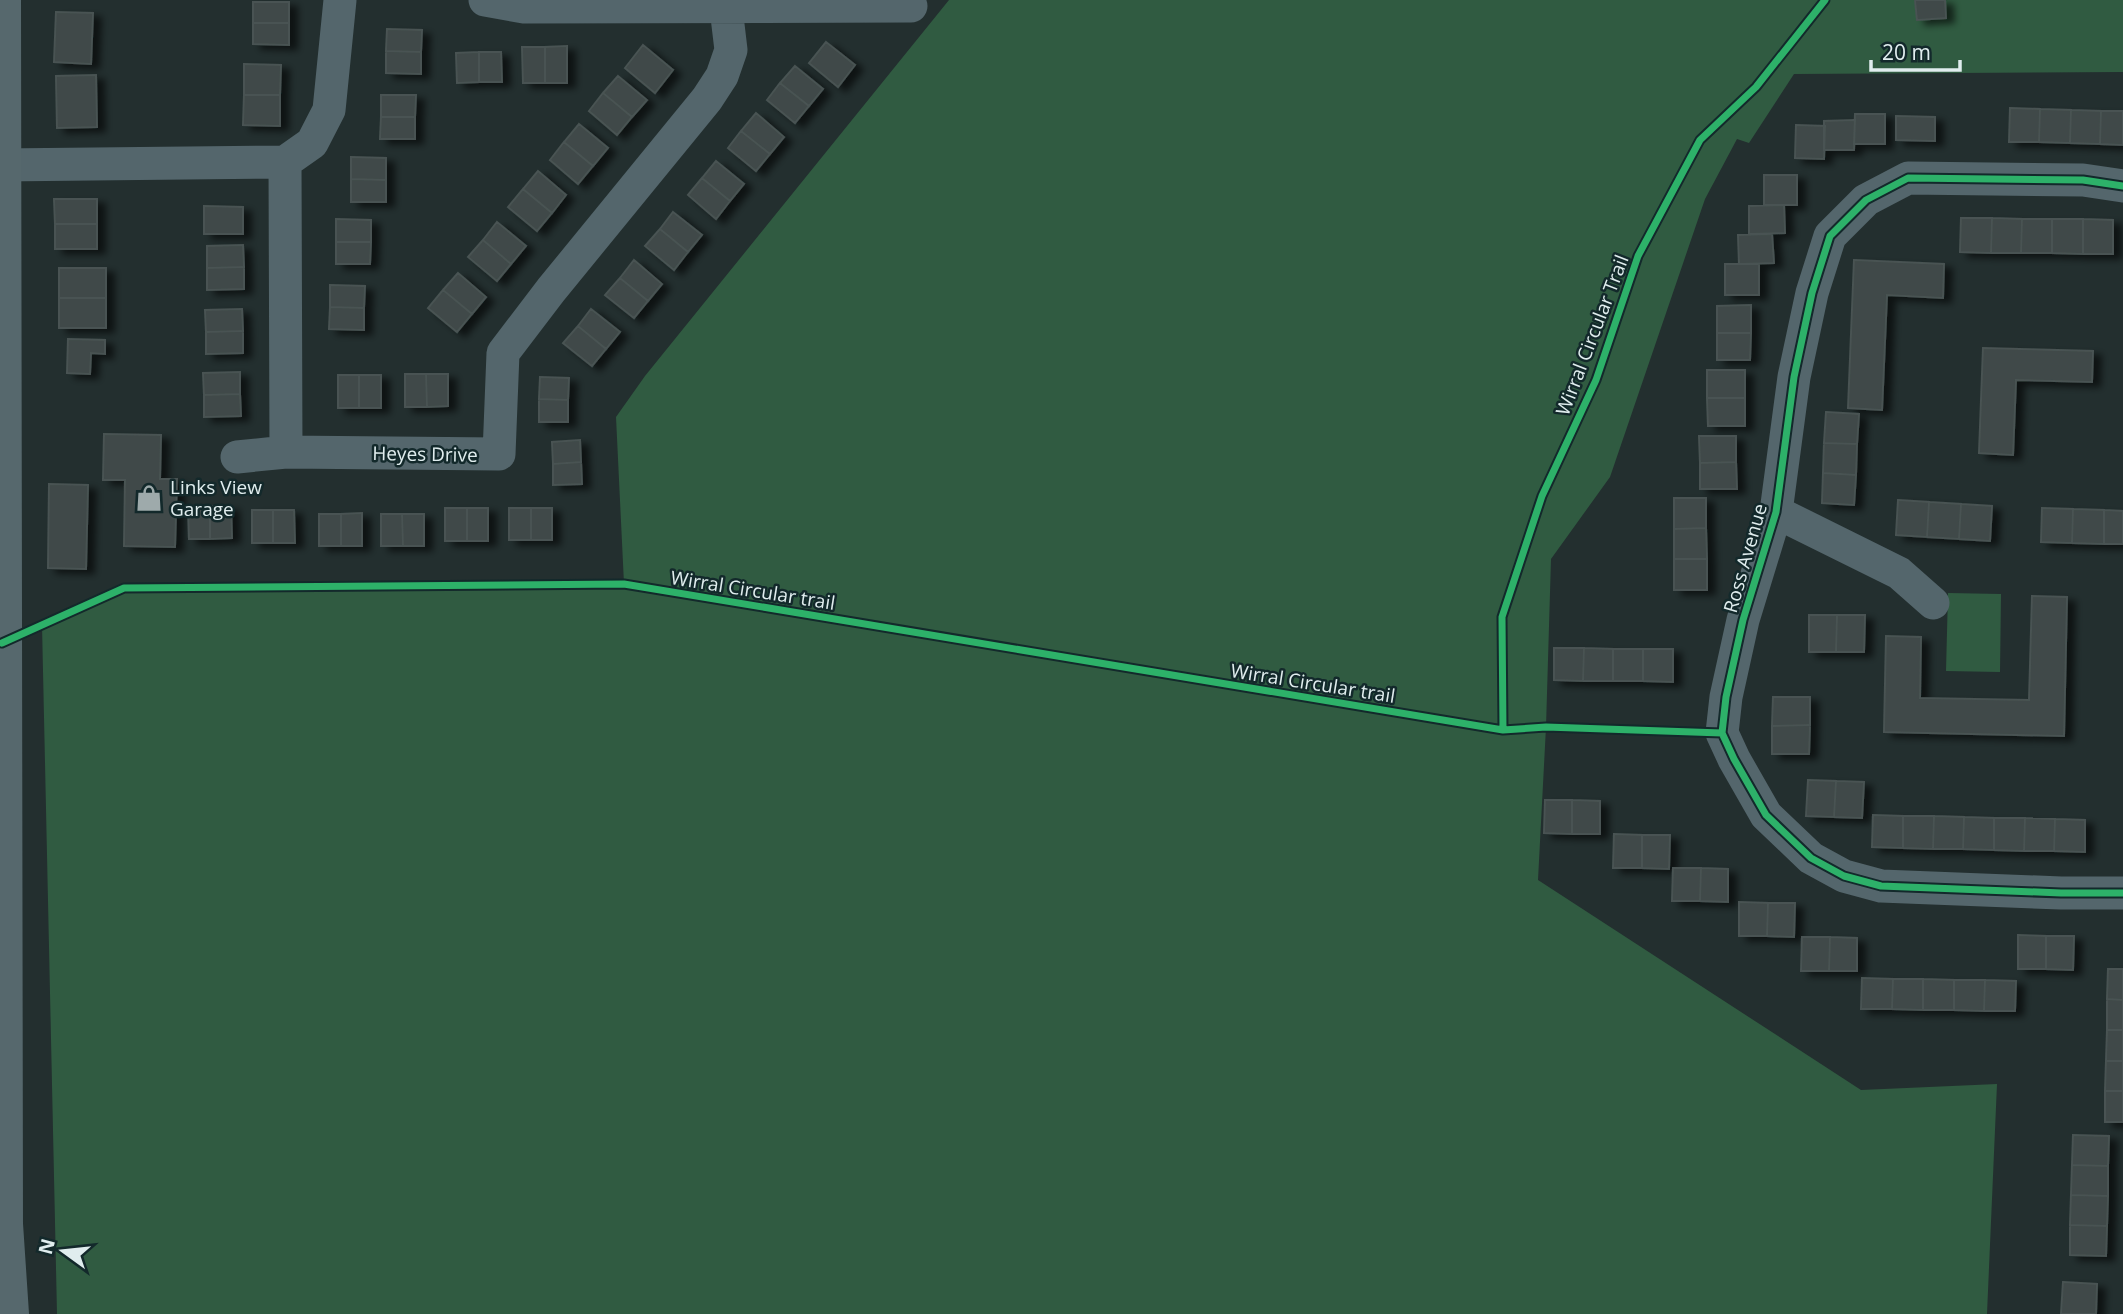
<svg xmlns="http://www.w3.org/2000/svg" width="2123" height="1314" viewBox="0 0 2123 1314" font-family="'Open Sans',sans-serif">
<defs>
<filter id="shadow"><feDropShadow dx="8" dy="4.5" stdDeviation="3.5" flood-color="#0009"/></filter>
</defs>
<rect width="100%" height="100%" fill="#232f2f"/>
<path fill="#305b41" d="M949 0H2123V72L1794 74 1749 143 1737 139 1705 199 1610 477 1551 559 1546 727 1538 880 1861 1090 1997 1084 1987 1314H57L42 625 124 588 624 584 616 417 645 376Z
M1948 593 2001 594 2000 672 1946 671Z"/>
<path fill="#3f4948" stroke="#485352" stroke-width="2" filter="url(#shadow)" d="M1915 0H1945L1946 18 1917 20Z
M253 2H289V23H253Z
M56 12 93 13 91 64 54 62Z
M253 23H289V45L253 44Z
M387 29 422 30 421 52 386 51Z
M826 42 855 65 838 87 809 63Z
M643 45 673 70 655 93 625 68Z
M567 46V83H545V47Z
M522 47H545V83H523Z
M386 51 421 52V74L386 73Z
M479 52H501L502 82H479Z
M479 52V82L457 83 456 53Z
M244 64 281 65 280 95H244Z
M795 66 823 89 809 106 780 83Z
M96 75 97 127 57 128 56 76Z
M618 76 647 100 632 117 603 93Z
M780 83 809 106 795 123 767 100Z
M603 93 632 117 617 135 589 111Z
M244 95H280V126L243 125Z
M381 95H416L415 117H381Z
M2010 108 2040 109 2039 142H2009Z
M2040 109 2071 110 2070 143 2039 142Z
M2071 110 2101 111 2100 144 2070 143Z
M2101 111H2123V145L2100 144Z
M756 113 784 137 770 154 741 131Z
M1855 114H1885V144H1854Z
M1896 116 1935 117V141L1896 140Z
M381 117H415V139H380Z
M1855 120 1854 150H1824V121Z
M579 124 608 148 593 166 564 142Z
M1796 125 1825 126 1824 159 1795 158Z
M741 131 770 154 756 171 728 148Z
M564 142 593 166 578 184 550 160Z
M351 157 386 158V180L351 179Z
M716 161 744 184 730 201 702 178Z
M538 171 566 195 552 213 523 189Z
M1764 175H1797V205H1764Z
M702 178 730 201 716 219 688 195Z
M351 179 386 180V202H351Z
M523 189 552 213 537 231 508 207Z
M54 199H97V224H55Z
M1784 205 1785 233 1749 234V206Z
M204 206 243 207V234H204Z
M673 212 702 235 688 252 660 229Z
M1961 218H1992L1991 253 1960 252Z
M1992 218 2022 219 2021 253H1991Z
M336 219 371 220V242H336Z
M2022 219H2052V253H2021Z
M2052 219H2083V254L2052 253Z
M2083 219 2113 220V254H2083Z
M497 222 526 246 511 264 483 240Z
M55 224H97V249H55Z
M660 229 688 252 674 270 645 246Z
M1772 234 1774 263 1739 264 1738 235Z
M483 240 511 264 497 281 468 257Z
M336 242H371L370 264H336Z
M243 245 244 267 207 268V246Z
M634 260 662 284 648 301 620 278Z
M1854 260 1944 264 1943 298 1887 295 1882 410 1848 408Z
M1725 264H1759V295H1725Z
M244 267V289L207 290V268Z
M59 268H106V298H59Z
M458 273 486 297 472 314 443 290Z
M620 278 648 301 634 318 605 295Z
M330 285 365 286 364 308 330 307Z
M443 290 472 314 457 332 428 308Z
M59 298H106V328H59Z
M1751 305V333H1717V306Z
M330 307 364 308V330L329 329Z
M242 309 243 331 206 332 205 310Z
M591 309 620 332 606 349 578 326Z
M578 326 606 349 592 366 563 343Z
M243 331V353L206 354V332Z
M1717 333H1751L1750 360H1717Z
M68 339 105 340V354L91 353 90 374 67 373Z
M1983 348 2093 351 2092 382 2016 380 2013 455 1979 453Z
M1707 370H1745V398H1707Z
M240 372V394L204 395 203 373Z
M405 374H426L427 407H405Z
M426 374H448V406L427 407Z
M338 375H359V408H338Z
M359 375H381V408H359Z
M540 377 569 378 568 400 539 399Z
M240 394 241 416 204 417V395Z
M1707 398H1745V426H1708Z
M539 399 568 400V422H539Z
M1826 412 1859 414 1857 444 1824 443Z
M104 434 161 435 160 479H177L175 547 124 546 125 480H103Z
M1699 436H1736V462L1700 463Z
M580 440 581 462 553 464 552 442Z
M1824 443 1857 444 1856 475 1823 473Z
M581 462 582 484 553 485V464Z
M1736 462 1737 489H1700V463Z
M1823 473 1856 475 1854 505 1822 503Z
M49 484 88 485 86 569 48 568Z
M1674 498H1706V528L1674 529Z
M1898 500 1929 502 1927 537 1896 535Z
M1929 502 1961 504 1959 539 1927 537Z
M1961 504 1992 506 1990 541 1959 539Z
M188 506H210V539H189Z
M210 506H231L232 538 210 539Z
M445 508H467V541H445Z
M467 508H488V541H467Z
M509 508H531V540H509Z
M531 508H552V540H531Z
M2042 508 2073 509 2072 543 2041 542Z
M2073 509 2104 510V544L2072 543Z
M252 510H273V543H252Z
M273 510H294L295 543H273Z
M2104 510 2123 511V544H2104Z
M362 513V546H341V514Z
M319 514H341V546H319Z
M381 514H402L403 546H381Z
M402 514H424V546H403Z
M1706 528 1707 559H1674V529Z
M1674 559H1707V590H1674Z
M2032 596 2067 597 2064 736 1884 732 1886 636 1921 637 1920 698 2029 700Z
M1809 615H1837L1836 652H1809Z
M1837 615H1865L1864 652H1836Z
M1554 648H1584L1583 681 1554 680Z
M1584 648 1613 649V681H1583Z
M1613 649H1643V681H1613Z
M1643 649H1673V682L1643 681Z
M1773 697H1810V725L1772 726Z
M1810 725 1809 754H1772V726Z
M1808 780 1836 781 1834 817 1806 816Z
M1836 781 1864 782 1862 818 1834 817Z
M1545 800H1572V834L1544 833Z
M1572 800 1600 801V834H1572Z
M1873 815 1903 816V848L1872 847Z
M1903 816H1934L1933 849 1903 848Z
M1934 816 1964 817 1963 849H1933Z
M1964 817 1994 818V850L1963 849Z
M1994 818H2025L2024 851 1994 850Z
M2025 818 2055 819 2054 851H2024Z
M2055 819 2085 820V852L2054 851Z
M1614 834 1642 835V868H1613Z
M1642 835H1670L1669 869 1642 868Z
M1673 868H1701L1700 901H1672Z
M1701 868 1728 869V902L1700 901Z
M1739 902 1768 903 1767 936H1739Z
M1768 903H1795L1794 937 1767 936Z
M2018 935 2046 936V969H2018Z
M2046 936H2074L2073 970 2046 969Z
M1802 937H1830L1829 971H1801Z
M1830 937 1857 938V971H1829Z
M2108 969H2123V1000L2107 999Z
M1862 978 1893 979 1892 1009H1861Z
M1893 979H1923V1010L1892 1009Z
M1923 979 1954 980V1010H1923Z
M1954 980H1985L1984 1011 1954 1010Z
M1985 980 2016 981 2015 1011H1984Z
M2107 999 2123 1000V1030H2107Z
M2107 1030H2123V1061H2106Z
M2106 1061H2123V1091H2105Z
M2105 1091H2123V1122H2105Z
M2073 1135 2109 1136 2108 1166 2072 1165Z
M2072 1165 2108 1166V1196L2071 1195Z
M2071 1195 2108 1196 2107 1226 2070 1225Z
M2070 1225 2107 1226 2106 1256 2070 1255Z
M2063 1282 2097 1284 2096 1314H2061Z"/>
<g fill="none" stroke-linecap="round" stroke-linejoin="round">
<path stroke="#54666c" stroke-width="33" d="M485 0 524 7 911 6
M285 162 286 452
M0 165 285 162 312 143 329 110 340 0
M2123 186 2083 180 1908 178 1866 200 1830 236 1812 293 1794 377 1776 512 1743 620 1726 697 1722 733 1734 759 1766 815 1811 858 1844 876 1881 886 2061 893H2123
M237 457 286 452 499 454 503 353 551 290 707 99 722 76 731 50 726 8
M1776 512 1899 573 1933 603"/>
<path stroke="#56686d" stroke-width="38" d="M2 0 4 1224 10 1314"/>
<defs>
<path id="cycleway" d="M2123 186 2083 180 1908 178 1866 200 1830 236 1812 293 1794 377 1776 512 1743 620 1726 697 1722 733 1734 759 1766 815 1811 858 1844 876 1881 886 2061 893H2123
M2 643 124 588 624 584 1503 730 1546 727 1722 733
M1503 730 1502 617 1542 496 1596 380 1638 256 1700 140 1756 87 1825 0"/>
</defs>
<use href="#cycleway" stroke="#13292b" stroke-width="11"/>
<use href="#cycleway" stroke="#2db169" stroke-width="7"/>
</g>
<defs>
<symbol id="shop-bare" viewBox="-9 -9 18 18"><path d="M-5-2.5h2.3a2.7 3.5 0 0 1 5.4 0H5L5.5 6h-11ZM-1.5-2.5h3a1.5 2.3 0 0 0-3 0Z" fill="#9eaaab" stroke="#13292b" stroke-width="2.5" paint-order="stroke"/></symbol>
</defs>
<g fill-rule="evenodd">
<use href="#shop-bare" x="130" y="479" width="38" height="38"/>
</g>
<g text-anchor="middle" stroke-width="5" stroke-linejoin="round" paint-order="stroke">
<g font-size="19" fill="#e0edee" stroke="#13292b">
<text transform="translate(1592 335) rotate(-69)" y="7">Wirral Circular Trail</text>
<text transform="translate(425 454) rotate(1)" y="7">Heyes Drive</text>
<text transform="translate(1745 558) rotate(-74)" y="7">Ross Avenue</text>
<text transform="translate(753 590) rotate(9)" y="7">Wirral Circular trail</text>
<text transform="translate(1313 683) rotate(9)" y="7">Wirral Circular trail</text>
</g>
<g font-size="19" fill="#e0edee" stroke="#13292b" text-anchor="start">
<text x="170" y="494">Links View<tspan x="170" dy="22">Garage</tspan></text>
</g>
</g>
<g transform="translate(63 1251) rotate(285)" stroke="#13292b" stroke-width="5" paint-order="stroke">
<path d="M0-5L12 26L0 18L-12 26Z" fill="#e0edee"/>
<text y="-10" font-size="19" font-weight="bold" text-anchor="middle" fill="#e0edee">N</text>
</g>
<path d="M1871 60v10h89v-10" fill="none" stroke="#e0edee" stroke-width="3.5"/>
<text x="1882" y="60" font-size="21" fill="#e0edee" stroke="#13292b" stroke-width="5" paint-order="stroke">20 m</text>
</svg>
